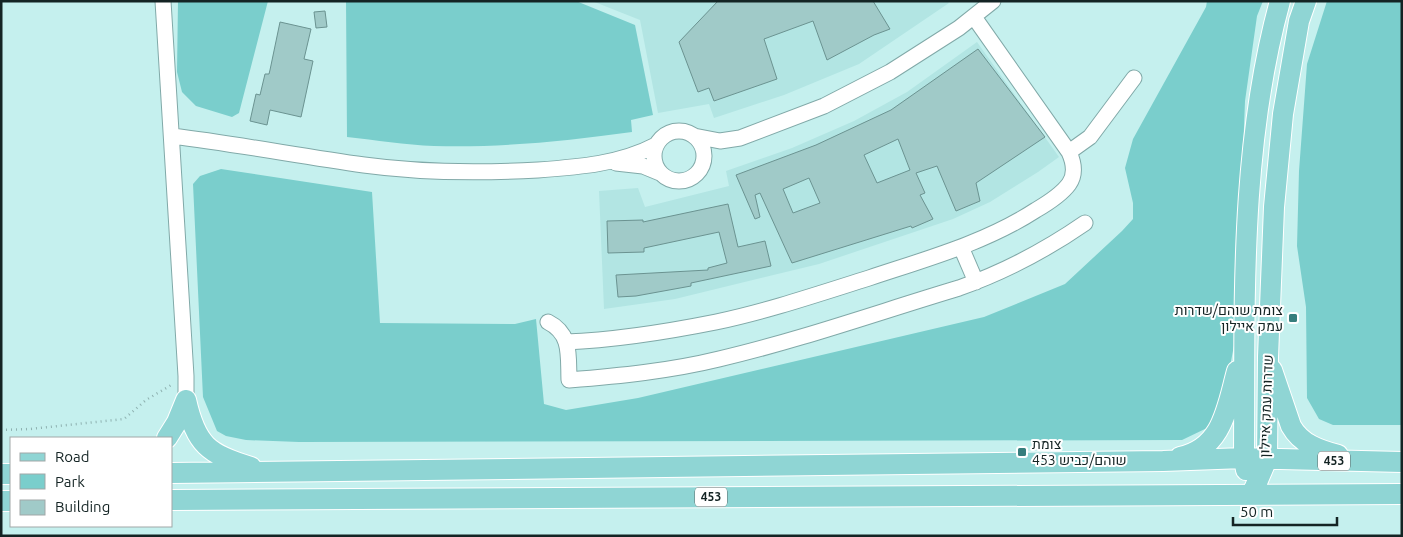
<svg xmlns="http://www.w3.org/2000/svg" width="1403" height="537" viewBox="0 0 1403 537" font-family="Ubuntu,Heebo,sans-serif">
<rect width="100%" height="100%" fill="#c5f0ee"/>
<path fill="#b2e5e3" d="M592 1H947L949 3 859 64 784 95 714 118 709 104 658 113 640 20Z
M977 42 1059 157 1038 172 990 202 953 219 819 264 675 299 604 309 599 191 638 188 645 207 729 186 726 171 792 148 854 121 907 92Z"/>
<path fill="#7acecc" d="M178 1H268L239 113 232 117 196 106 182 92 177 72Z
M346 1H576L635 25 653 115 631 120 632 132C566 141 501 148 434 146 405 145 376 140 347 137Z
M1207 1H1263L1257 16 1245 101 1236 335 1224 398 1217 415 1207 428 1182 440 299 442 246 440 226 436 217 431 203 397 193 184 200 176 221 169 372 192 380 323 515 324 536 319 544 404 566 410 638 398 984 317 1065 284 1122 231 1133 219V203L1125 168 1133 139 1206 7Z
M1327 1H1402V425H1333L1319 419 1307 398 1306 307 1297 246 1299 171 1307 64Z"/>
<path fill="#a0cac8" stroke="#6b9391" fill-rule="evenodd" d="M718 1H873L890 29 874 35 827 60 813 21 764 39 777 79 714 101 709 88 698 92 679 42Z
M325 11 327 27 316 28 314 12Z
M280 22 311 29 304 59 313 61 301 117 270 110 267 125 250 121 256 94 260 95 265 74H269L270 70Z
M978 49 1045 137 976 183 980 201 956 211 937 166 916 173 925 193 920 195 933 219 912 228 911 226 792 263 760 193 755 195 760 217 755 219 736 175 816 145 891 110ZM898 139 910 170 877 183 864 155ZM809 178 820 203 793 213 783 189Z
M728 204 738 247 765 241 771 266 691 283V286L636 296 618 297 616 275 708 270V268L727 263 719 232 644 248V252L608 253 607 221 643 220V222Z"/>
<g fill="none" stroke-linecap="round" stroke-linejoin="round">
<defs>
<path id="minor" d="M163 1 186 376V400
M654 156a25 25 0 1 1 50 0a25 25 0 1 1-50 0Z
M172 136C236 144 300 156 364 165 422 173 480 173 538 170 579 167 620 164 656 145
M694 136 720 141 740 138 824 106 890 72 959 28 993 1
M1069 152 1090 137 1134 78
M616 163 643 166 660 173
M961 247 976 282
M548 322C572 334 568 356 569 380 619 376 670 371 719 359 800 340 879 312 959 288 1004 272 1046 250 1085 223
M566 342C617 340 666 332 716 322 768 311 818 294 869 278 926 259 985 243 1036 210 1048 203 1061 195 1069 184 1076 174 1074 163 1069 152L974 17"/>
<path id="major" d="M1272 370 1291 426C1301 444 1319 450 1338 455
M186 400C196 445 208 454 251 467
M167 438 177 422 186 400
M1180 457C1223 448 1227 407 1237 371
M1246 470 1244 458C1245 306 1239 150 1280 1
M171 473 1163 461 1244 458 1402 462
M1 474H11
M1252 494 1267 459 1268 357 1274 207 1283 114 1299 21 1306 1
M171 500 1402 494
M1 501H11"/>
</defs>
<use href="#minor" stroke="#81a9a8" stroke-width="17"/>
<use href="#major" stroke="#fff" stroke-width="22"/>
<path stroke="#8eb1b0" stroke-width="2.5" stroke-dasharray="1 4" stroke-linecap="butt" d="M1 430 30 429 124 419 146 400 173 384"/>
<use href="#minor" stroke="#fff" stroke-width="15"/>
<use href="#major" stroke="#8fd5d4" stroke-width="20"/>
</g>
<g fill="#357d7c" stroke="#fff" stroke-width="2">
<rect x="1288" y="313" width="10" height="10" rx="2.5"/>
<rect x="1017" y="447" width="10" height="10" rx="2.5"/>
</g>
<g text-anchor="middle" stroke-width="4" stroke-linejoin="round" paint-order="stroke">
<g fill="#fff" stroke="#5a6666" stroke-width="1">
<rect x="1318" y="451.5" width="32" height="19" rx="4"/>
<rect x="695" y="487.5" width="32" height="19" rx="4"/>
</g>
<g font-size="12" font-weight="bold" fill="#142424">
<text x="1334" y="465">453</text>
<text x="711" y="501">453</text>
</g>
<g font-size="14" fill="#142424" stroke="#fff" text-anchor="end">
<text x="1283" y="315">צומת שוהם/שדרות<tspan x="1283" dy="16">עמק איילון</tspan></text>
<text x="1032" y="449" text-anchor="start">צומת<tspan x="1032" dy="16">שוהם/כביש 453</tspan></text>
</g>
<g font-size="14" fill="#142424" stroke="#fff">
<text transform="translate(1266 406) rotate(-88)" y="5">שדרות עמק איילון</text>
</g>
</g>
<rect width="1403" height="537" fill="none" stroke="#142424" stroke-width="5"/>
<rect x="10" y="437" width="162" height="90" fill="#ffffff" stroke="#a1a7a7"/>
<rect x="20" y="453" width="25" height="8" fill="#8fd5d4" stroke="#a1a7a7"/>
<text x="55" y="462" font-size="15" fill="#142424">Road</text>
<rect x="20" y="474" width="25" height="15" fill="#7acecc" stroke="#a1a7a7"/>
<text x="55" y="487" font-size="15" fill="#142424">Park</text>
<rect x="20" y="500" width="25" height="15" fill="#a0cac8" stroke="#a1a7a7"/>
<text x="55" y="512" font-size="15" fill="#142424">Building</text>
<path d="M1233 517v8h104v-8" fill="none" stroke="#142424" stroke-width="2.5"/>
<text x="1240" y="517" font-size="15" fill="#142424" stroke="#ffffff" stroke-width="4" paint-order="stroke">50 m</text>
</svg>
